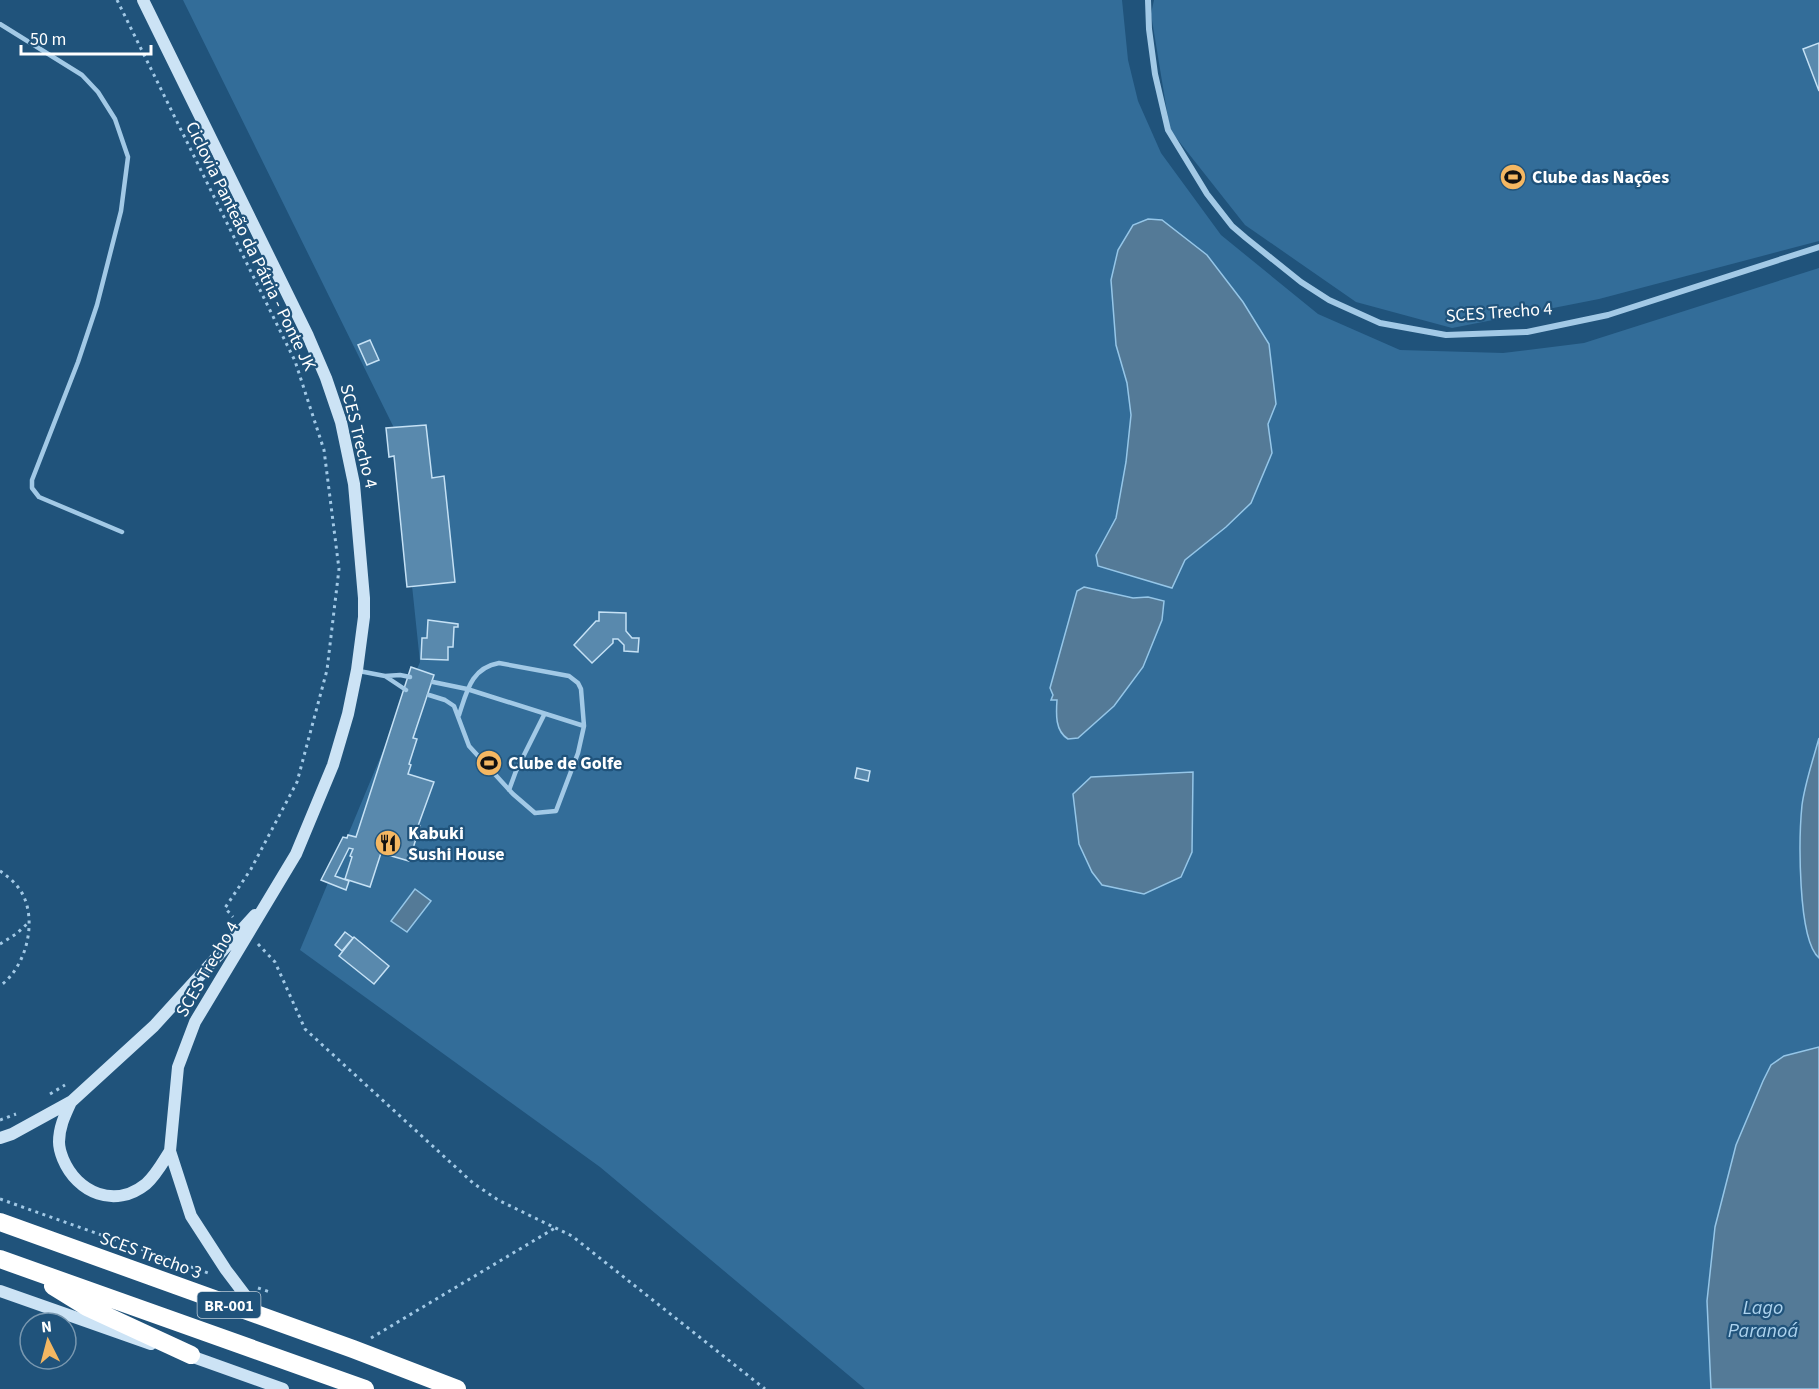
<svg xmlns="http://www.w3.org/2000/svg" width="1819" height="1389" viewBox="0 0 1819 1389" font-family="'Source Sans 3',sans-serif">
<rect width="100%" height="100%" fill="#20537b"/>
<path fill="#336d99" d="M183 0H1122L1128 60 1138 101 1161 153 1221 235 1318 314 1400 350 1503 353 1584 343 1819 268V738L1802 803 1814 953 1819 958V1047L1784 1056 1771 1065 1763 1081 1736 1145 1715 1227 1707 1301 1711 1389H865L600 1167 300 950 420 662 396 432Z
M1154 0H1819V241L1599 299 1452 328 1356 302 1245 225 1170 130 1151 14Z"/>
<path fill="#547a97" stroke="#95c6e8" stroke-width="1.5" d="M1148 219 1162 220 1207 255 1243 302 1269 344 1276 404 1268 424 1272 453 1251 503 1226 527 1185 560 1172 588 1098 566 1096 555 1116 518 1126 462 1131 415 1127 383 1116 345 1111 280 1118 250 1133 225Z
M1084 587 1133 598 1148 597 1164 601 1162 620 1143 667 1114 706 1078 738 1068 739C1055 731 1056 714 1057 700H1051L1053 695 1050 688 1077 591Z
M1819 738V958C1797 939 1799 835 1802 805 1805 783 1813 760 1819 738Z
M1193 772 1192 852 1181 877 1144 894 1102 885 1092 872 1079 844 1073 794 1091 777Z
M415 889 431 901 407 932 391 921Z
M1819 1047V1389H1711L1707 1301 1715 1227 1736 1145 1763 1081 1771 1065 1784 1056Z"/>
<path fill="#5989ad" stroke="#c5e1f5" stroke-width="1.5" d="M1819 43V91L1803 49Z
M370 340 379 360 367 365 358 345Z
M426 425 432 478 444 476 455 582 407 587 394 456 389 457 386 428Z
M599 612 626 613V631L632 638H639L638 652 624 651V645L618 639H613V643L592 663 574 645 596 621H599Z
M428 620 458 624V627H454L453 647H448V660L421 659 422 638H427Z
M411 667 434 675 413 738 417 739 409 764 411 765 408 774 434 782 418 826H420L409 861 381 853 370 887 345 879 352 857 350 856 353 849 349 848 335 876 349 881 346 890 321 880 343 837 347 838 348 835 356 837Z
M857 768 870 771 868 781 855 778Z
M345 932 353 938 342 951 335 945Z
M354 937 389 966 374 984 339 956Z"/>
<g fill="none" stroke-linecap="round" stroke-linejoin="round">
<path stroke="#a2c9e6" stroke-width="3" stroke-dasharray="3 4.5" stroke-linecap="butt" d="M117 0 295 361 324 450 339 569 327 670 297 782 251 869 225 908 233 917
M0 871C9 877 18 885 23 895 37 923 26 967 0 986
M0 944 16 934 27 924
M258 944 275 962 305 1029 473 1183 498 1200 572 1236 765 1389
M50 1094 65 1085
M0 1120 16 1114
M0 1199 211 1274
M258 1288 270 1292
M371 1338 555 1228"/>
<path stroke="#a2c9e6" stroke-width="4.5" d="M0 24 82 75 98 92 115 119 128 157 121 211 97 305 78 362 32 480V488L39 497 122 532
M359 671 385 676 400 675 410 677
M385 676 406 690
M433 682 467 689 584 726
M429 695 445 700 454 706 469 746 513 794 535 813 556 811 578 753 584 726 581 689 578 683 569 676 499 663C471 668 467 691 459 715
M509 790 516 771 544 715"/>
<path stroke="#a2c9e6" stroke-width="6" d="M1148 0 1149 29 1155 74 1168 130 1207 194 1232 226 1246 238 1301 282 1329 300 1380 323 1446 335 1527 332 1608 315 1819 247"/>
<path stroke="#cce3f5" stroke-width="12" d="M143 0 308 336 326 378 341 422 354 484 364 598V617L357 670 348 714 333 765 296 854 195 1022 178 1067 170 1151 191 1216 226 1270 260 1315
M71 1102C65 1115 59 1127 59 1142 59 1148 61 1154 63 1159 77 1193 115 1209 146 1184 156 1175 163 1162 170 1151
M0 1138 12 1134 72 1101 154 1026 255 915
M0 1291 151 1344
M185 1354 283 1389"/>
<path stroke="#fff" stroke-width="18" d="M0 1222 353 1349 457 1389
M0 1259 365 1389
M53 1286 87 1307 191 1355"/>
</g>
<defs>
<symbol id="stadium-disc" viewBox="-11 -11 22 22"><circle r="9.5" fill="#f4b762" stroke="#20537b"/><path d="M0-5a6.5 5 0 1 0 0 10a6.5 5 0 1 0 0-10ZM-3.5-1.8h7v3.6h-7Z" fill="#111"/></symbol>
<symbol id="restaurant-disc" viewBox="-11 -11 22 22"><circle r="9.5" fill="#f4b762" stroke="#20537b"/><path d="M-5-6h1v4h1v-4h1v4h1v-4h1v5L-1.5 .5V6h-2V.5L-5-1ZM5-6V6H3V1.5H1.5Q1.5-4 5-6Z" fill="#111"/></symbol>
</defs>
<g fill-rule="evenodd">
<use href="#stadium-disc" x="1498" y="162" width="30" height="30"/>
<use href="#stadium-disc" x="474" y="748" width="30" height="30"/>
<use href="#restaurant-disc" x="373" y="828" width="30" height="30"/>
</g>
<g text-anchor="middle" stroke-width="4.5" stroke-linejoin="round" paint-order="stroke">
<rect fill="#20537b" stroke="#bccbd7" stroke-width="1.5" x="197.5" y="1292" width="63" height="26" rx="4.5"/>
<g font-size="16" font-weight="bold" fill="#fff">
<text x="229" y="1311">BR-001</text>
</g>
<g font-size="18" font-weight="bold" fill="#fff" stroke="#20537b" text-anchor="start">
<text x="1532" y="183">Clube das Nações</text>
<text x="508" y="769">Clube de Golfe</text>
<text x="408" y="839">Kabuki<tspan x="408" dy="21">Sushi House</tspan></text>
</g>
<g font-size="18" fill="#fff" stroke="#20537b">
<text transform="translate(251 246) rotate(64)" y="6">Ciclovia Panteão da Pátria - Ponte JK</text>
<text transform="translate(1499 312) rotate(-4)" y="6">SCES Trecho 4</text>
<text transform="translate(359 436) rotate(76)" y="6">SCES Trecho 4</text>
<text transform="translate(207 969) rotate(-60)" y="6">SCES Trecho 4</text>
<text transform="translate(151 1255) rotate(20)" y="6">SCES Trecho 3</text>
</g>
<g font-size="20" font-style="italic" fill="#add3ee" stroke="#20537b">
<text x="1763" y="1314">Lago<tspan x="1763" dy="23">Paranoá</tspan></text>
</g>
</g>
<g transform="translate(48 1341) rotate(354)"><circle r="28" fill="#20537b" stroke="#7998b0" stroke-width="1.5"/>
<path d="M0-4.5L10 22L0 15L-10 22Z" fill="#f4b762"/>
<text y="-9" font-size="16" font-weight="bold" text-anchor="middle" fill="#ffffff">N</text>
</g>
<path d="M21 45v9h130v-9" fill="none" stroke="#ffffff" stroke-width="3"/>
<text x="30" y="45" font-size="18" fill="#ffffff" stroke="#20537b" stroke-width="4.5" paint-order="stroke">50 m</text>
</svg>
